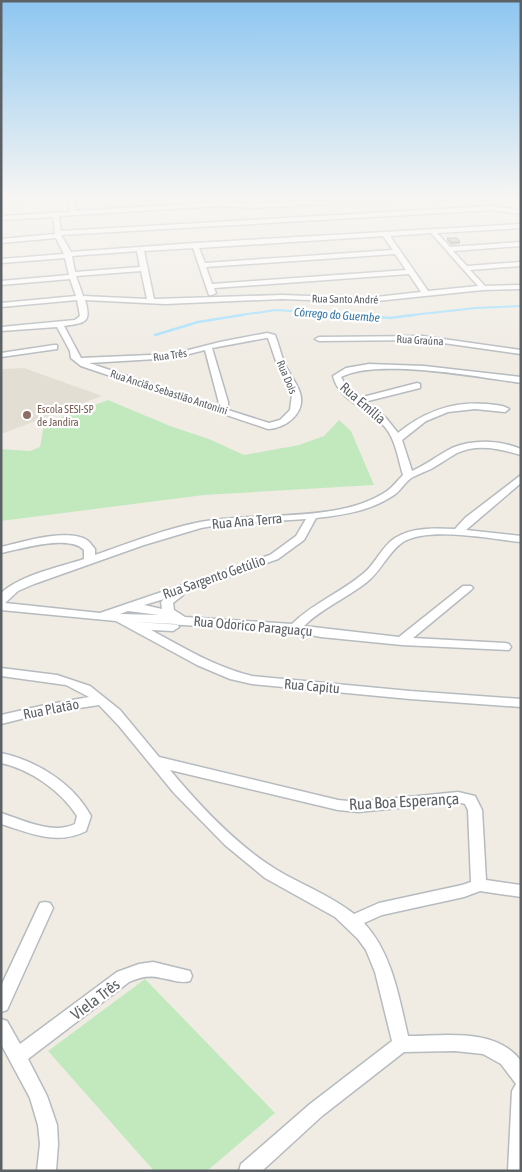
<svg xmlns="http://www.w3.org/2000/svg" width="522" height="1172" viewBox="0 0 522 1172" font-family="'Asap Condensed',sans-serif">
<rect width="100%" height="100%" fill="#f0ece4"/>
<path fill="#e2ded4" d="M24 368 102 396 1 434V369Z"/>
<path fill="#c2e9be" d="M108 400 170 426 209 439 244 455 299 445 324 436 339 420 351 431 374 485 204 495 1 521V449L30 451 40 447 44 424Z
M145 979 275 1113 207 1171H154L48 1051Z"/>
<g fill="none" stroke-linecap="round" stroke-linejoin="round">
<path stroke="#a4e0ff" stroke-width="2" d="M234 316 276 310 368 316
M403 316 476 308 521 306"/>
<path stroke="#a4e0ff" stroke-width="2.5" d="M351 315 390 318 414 315
M155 335 198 322 242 315"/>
<defs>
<path id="minor" d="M1 198H30L1 202Z
M68 198H74L76 211 219 202 255 204 358 198H394L391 200 255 208 219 206 59 216 61 231 493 206 521 210V214L493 210 61 235 71 252 195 243 521 224V228L437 233 450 247 521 242V246L453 251 467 266 521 262V266L470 270 485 286 521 285V289L483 290 367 302 282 299 165 304 85 300C92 323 85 323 64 326L81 358 173 354 220 342 267 333 275 335C279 345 281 355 285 365 290 375 297 383 300 393 306 413 286 428 268 429L81 366 71 358 70 351 57 327 1 331V327L75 320 80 316 77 300 1 307V303L76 296 70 279 1 285V281L69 275 65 258 1 263V259L64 254 56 238 1 243V239L55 234 53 217 1 220V216L70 212ZM431 233 478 286 428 291 390 236ZM383 236 393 250 205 263 199 248ZM193 248 209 295H212L216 293 214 288 409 274 421 292 367 298 282 295 154 299 144 251ZM137 251 140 267 75 272 72 256ZM395 254 406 270 212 284 206 267ZM141 271 147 299 83 296 76 276ZM266 338H268L278 367 292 395 290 410 280 420 269 423 228 410V402L212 348ZM205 350 220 407 89 363 173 358Z
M422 336 521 350V354L422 340 319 341 315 339 319 337Z
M54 345H57V349L1 357V353Z
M369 364 424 366 521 377V383C479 377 377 358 341 377L346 386 359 398 417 383 420 384V388L364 402 386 418 398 433C425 411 453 401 487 404 495 405 504 405 509 409L505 412 475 409 448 412 426 421 402 440 412 471C426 465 438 455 452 448 473 439 500 440 521 449V455C500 449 478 443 457 453 448 458 440 464 431 469 425 472 418 474 413 477 405 481 401 491 394 495 371 511 343 515 316 518L304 540 278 559 184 592 183 595 173 603 174 610 185 617 292 624C313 603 342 592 364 573 376 563 382 546 395 538 412 527 436 528 455 529L465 518 521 475V483L466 530 521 536V542C491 539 429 526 403 542 389 551 381 571 367 582 347 598 322 608 304 626L399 637 463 586H471L473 588 471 590 413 638 505 643 509 644 511 647 509 650 402 645 321 637 295 632 135 622 177 624 179 627 173 631 151 630C184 648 215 667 252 676L410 691 521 699V707L410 699 252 684 230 679 197 665 116 621 1 610V593C23 574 57 568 84 559V550C69 534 21 549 1 553V547C23 542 67 528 87 540 90 542 93 547 95 549V555C129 543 165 529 200 522 257 511 339 524 387 491 393 487 398 480 403 475 398 459 396 440 385 427 369 409 339 401 333 376L346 368ZM306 519 296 536 270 555 100 613 5 603 18 591 34 584 144 545 201 528 224 524ZM164 599 161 602 162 609 144 605ZM128 611 159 615 120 614Z
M1 668 57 675 90 686 120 710 159 757 338 800 358 802 458 792 475 796 482 810 486 880 521 885V897L480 891 464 897 382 915 364 923C392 953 399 997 408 1036 444 1036 496 1027 521 1061V1171H508L512 1091 516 1084 501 1064 483 1054 455 1051 404 1052 322 1116 262 1171H239L241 1164 310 1104 392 1041 375 972 366 950 358 939 335 917 265 878 225 845 174 793 119 726 99 705 45 713 1 724V715L45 705 89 697 66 685 1 676ZM170 770 338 810 358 812 458 802 465 804 468 810 471 882 462 885 379 903 354 914C330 895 302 885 277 870 236 845 200 806 170 770Z
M1 753C37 761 73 783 91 816L86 831C57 846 30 833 1 824V813C23 820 52 835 75 824L77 816C61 791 30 769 1 763Z
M45 902 50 903 53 908 7 1010 1 1012V986L40 903Z
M153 962 190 971 192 976 190 981C180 984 171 979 161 978 150 975 140 977 129 982L28 1059 47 1096 57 1125 58 1144 56 1171H37L40 1144 38 1125 30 1098 1 1044V1019L7 1021 20 1044 117 972 139 964Z"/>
</defs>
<use href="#minor" stroke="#b6bbbf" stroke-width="3"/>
<use href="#minor" fill="#fff" fill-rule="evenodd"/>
</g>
<path fill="#b0ada8" d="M447 238 460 242V244L451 245 447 241Z"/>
<path fill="#cdc9c3" stroke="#908d88" d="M447 238H457L460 242H451Z"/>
<linearGradient id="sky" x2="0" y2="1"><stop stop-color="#8dc6f1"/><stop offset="0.55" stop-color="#f8f6f3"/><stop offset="1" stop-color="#f8f6f3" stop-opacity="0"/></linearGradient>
<rect width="522" height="362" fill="url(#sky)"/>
<circle fill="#8d6e63" stroke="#fff" stroke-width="2" cx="27" cy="415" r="5"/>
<g text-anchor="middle" stroke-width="4.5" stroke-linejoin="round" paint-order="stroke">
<g font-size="11" fill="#5c6166" stroke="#fff">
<text transform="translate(345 299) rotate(1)" y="4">Rua Santo André</text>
<text transform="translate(420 340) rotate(3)" y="4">Rua Graúna</text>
<text transform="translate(170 355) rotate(-8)" y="4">Rua Três</text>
<text transform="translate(287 377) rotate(67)" y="4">Rua Dois</text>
<text transform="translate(169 392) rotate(18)" y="4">Rua Ancião Sebastião Antonini</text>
</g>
<g font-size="11" fill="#785e54" stroke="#fff" text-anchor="start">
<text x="37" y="413">Escola SESI-SP<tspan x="37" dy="13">de Jandira</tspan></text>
</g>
<g font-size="12" font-style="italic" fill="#3377a7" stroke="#fff">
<text transform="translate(337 315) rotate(4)" y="4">Córrego do Guembe</text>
</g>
<g font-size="14" fill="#5c6166" stroke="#fff">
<text transform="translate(363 403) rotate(41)" y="5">Rua Emília</text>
<text transform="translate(247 521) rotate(-5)" y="5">Rua Ana Terra</text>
<text transform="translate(214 577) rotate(-19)" y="5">Rua Sargento Getúlio</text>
<text transform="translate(253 626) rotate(5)" y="5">Rua Odorico Paraguaçu</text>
<text transform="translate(312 686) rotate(5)" y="5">Rua Capitu</text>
<text transform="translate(51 709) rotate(-11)" y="5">Rua Platão</text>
</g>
<g font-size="16" fill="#5c6166" stroke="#fff">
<text transform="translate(404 801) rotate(-3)" y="6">Rua Boa Esperança</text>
<text transform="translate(95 999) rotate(-37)" y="6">Viela Três</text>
</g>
</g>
<rect width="522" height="1172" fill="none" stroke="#5c6166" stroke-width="5"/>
</svg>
